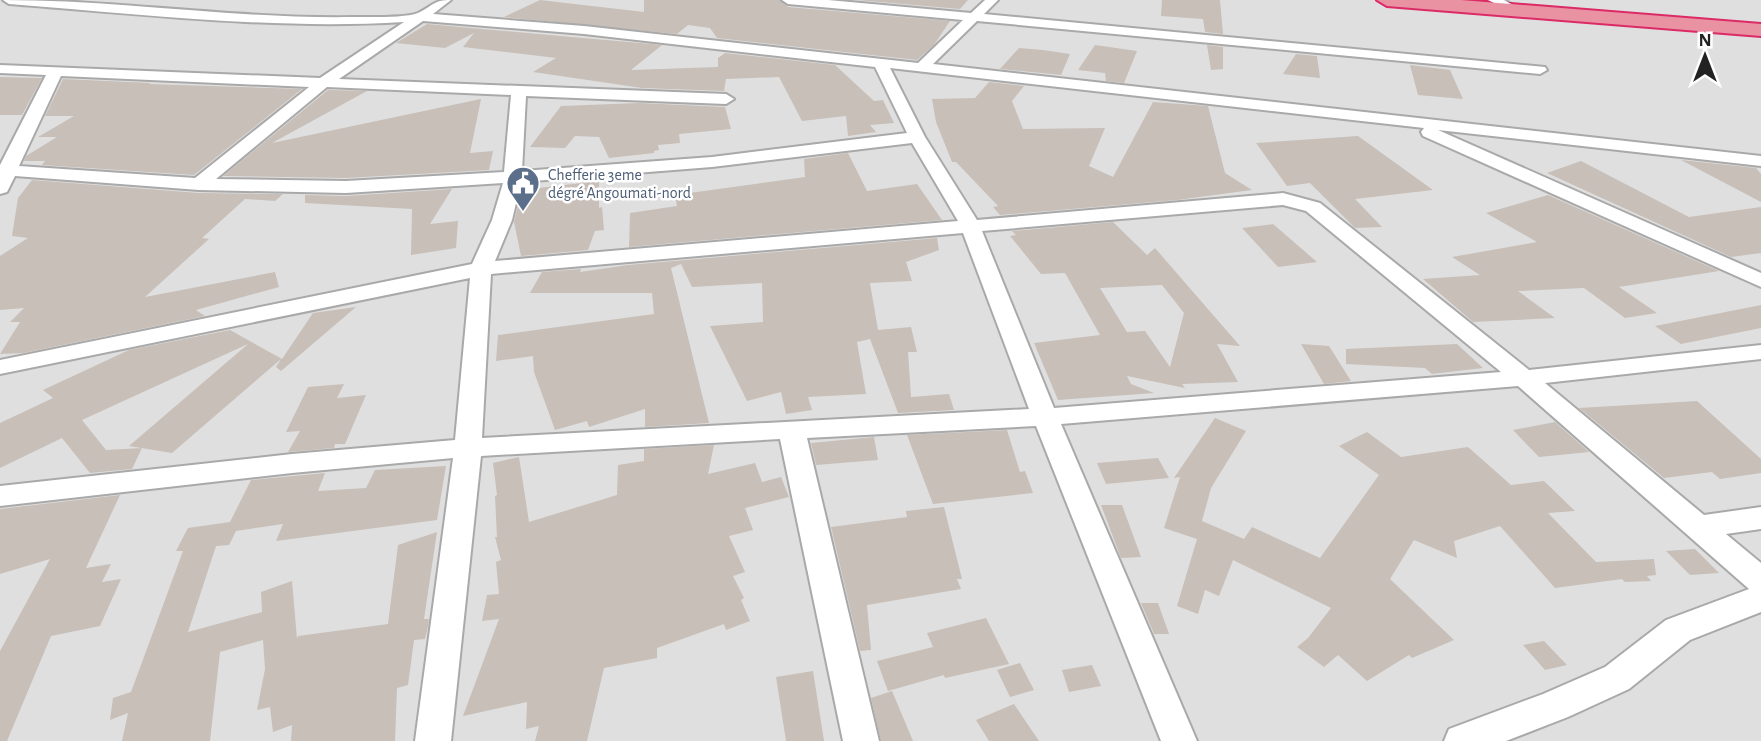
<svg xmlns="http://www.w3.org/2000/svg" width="1761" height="741" viewBox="0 0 1761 741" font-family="'Alegreya Sans',sans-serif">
<rect width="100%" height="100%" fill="#f2efe9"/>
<path fill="#e0dfdf" d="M0 0H1761V741H0Z"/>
<path fill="#c7bfb8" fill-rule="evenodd" d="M540 0 644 12V0H780L788 7 950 21 934 45 917 60 717 38 710 28 688 25 677 34 504 17Z
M857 0H968L960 9Z
M1162 0H1220L1223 34 1205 32 1203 19 1161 16Z
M427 24 662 45 631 70 718 67V58L725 53 835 65 874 101 883 100 894 123 870 125 876 132 848 136 846 116 802 121 779 77 726 79 724 91 642 88 533 72 556 58 463 47 474 33 445 48 396 43Z
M1095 45 1137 51 1124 83 1106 81 1105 73 1078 70Z
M1207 45 1223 47V69L1211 70Z
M1019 48 1043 50 1070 54 1061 75 1000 69Z
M1296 54 1317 56 1320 78 1283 74Z
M1410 65 1450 70 1463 99 1418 95Z
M0 77 42 78 22 115H0Z
M63 79 151 83 149 84 302 89 194 175 42 165 45 161H24L26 156 57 137H38L74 116H45Z
M989 82 1024 86 1012 101 1023 129 1105 128 1089 166 1113 177 1153 102 1208 106 1225 173 1252 190 1177 200 1000 215 993 207 998 206 956 162H952L936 122 932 99 975 98Z
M328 90 367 91 272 143 481 99 470 153 493 151 489 170 346 178 223 176Z
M639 103 725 107 731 129 679 134 680 143 658 145 659 150 654 151V153L609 158 599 137 575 136 565 148 530 147 561 106Z
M1358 136 1433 190 1355 199 1382 227 1355 228 1310 183 1287 186 1256 143Z
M848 153 867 191 917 184 942 220 629 247 630 213 677 206 675 195 805 177 804 159Z
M1681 160 1756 168 1761 174V202Z
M1581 161 1689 217 1761 207V253L1731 257 1547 173Z
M32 180 199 193 283 194 275 201 245 199 202 238 209 239 145 297 275 272 279 287 196 310 205 316 23 353 0 354 20 322H10L24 308 0 310V256L28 238 12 236 18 198Z
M599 181V208L602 207 604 230 595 231 588 250 521 256 514 222 522 190Z
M452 189 430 224 458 221 456 248 411 255 412 209 305 203V195L346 196Z
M1548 195 1719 271 1619 287 1657 313 1625 318 1584 288 1518 291 1555 318 1473 322 1423 279 1480 275 1452 257 1537 242 1486 213Z
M1113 222 1147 255 1155 248 1240 346 1217 344 1238 382 1182 384 1185 388 1127 376 1131 384 1154 393 1058 400 1034 343 1100 335 1065 273 1041 274 1010 236 1016 235 1012 231ZM1162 285 1184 313 1170 367 1145 331 1127 332 1100 288Z
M1273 224 1317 262 1278 267 1242 228Z
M937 238 939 250 906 262 912 281 870 283 878 330 911 327 917 352H908L911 397 949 394 954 410 898 413 870 339 857 342 866 394 808 397 812 410 786 414 781 392 747 401 710 326 763 322 762 283 692 287 681 264 671 268 709 423 645 427V409L589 427 587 421 555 430 534 372 533 356 496 361 498 335 654 314 652 293H530L542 272 581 269 580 272 628 265Z
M1761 305V328L1681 344 1655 326Z
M356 307 281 371 276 367 281 359 172 453 129 446 248 344 82 420 106 450 142 448 132 469 90 473 62 438 0 468V423L53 398 43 390 129 350 230 330 282 359 313 313Z
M1301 344 1329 346 1351 381 1324 384Z
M1457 344 1483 368 1432 374 1425 368 1346 364V349Z
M344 384 337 398 366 395 345 444H335L334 448 288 452 300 431 286 432 308 387Z
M1697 401 1761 459V473L1720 479 1712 472 1664 478 1579 408Z
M1215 418 1246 431 1211 488 1202 521 1244 539 1252 527 1320 558 1379 475 1339 446 1367 432 1401 457 1468 447 1511 485 1544 481 1575 511 1548 513 1596 562 1654 559 1656 575 1647 576 1651 581 1625 582 1622 579 1555 588 1500 526 1454 541 1457 558 1414 540 1390 579 1454 640 1412 658 1409 655 1367 681 1338 655 1324 667 1297 647 1308 638 1331 608 1233 560 1219 596 1205 590 1198 614 1177 606 1197 539 1164 528 1180 477 1174 478Z
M1555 422 1589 452 1539 457 1513 430Z
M1007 430 1020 472 1025 471 1033 493 933 504 907 435Z
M874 437 878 460 816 465 811 443Z
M714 445 708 474 755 463 762 482 781 477 789 497 745 508 753 530 729 536 745 572 733 576 744 598 741 600 750 621 726 630 724 624 657 648V658L604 668 587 741H535L539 726 526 729 527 702 463 716 499 619 482 621 487 595 499 594 496 562 501 560 495 537H497L495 496 497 495 493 463 519 457 529 522 617 495 618 465 644 461V449Z
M1158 458 1169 478 1106 484 1097 463Z
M446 466 437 520 276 541 283 524 236 531 229 545 216 546 188 632 262 612 261 592 292 581 297 639 298 636 388 624 398 545 437 532 424 619H429L428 627 425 639 414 640 408 685 397 688 395 741H291L292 725 273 732 270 707 257 710 265 669 263 640 220 652 210 741H122L128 713 110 720 113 698 131 692 183 551H176L188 528 230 522 251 480 325 473 318 491 366 488 375 470Z
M120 495 86 568 111 564 102 582 121 579 100 626 51 636 7 741H0V651L50 559 0 574V509Z
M1101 505H1122L1141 557 1121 558Z
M944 507 962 579H957L961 589 867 605 871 650 860 651 831 527 907 517 906 511Z
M1695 549 1719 573 1690 575 1666 551Z
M1141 603H1158L1169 634H1154Z
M986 618 1009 664 945 678 944 675 888 691 877 661 933 647 927 633Z
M1544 641 1567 665 1545 670 1523 645Z
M1020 663 1034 690 1010 697 997 670Z
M1092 665 1101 686 1069 692 1062 670Z
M813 671 824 741H786L776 677Z
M892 691 913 741H881L871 698Z
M1014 704 1039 741H989L976 720Z"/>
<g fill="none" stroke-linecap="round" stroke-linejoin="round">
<defs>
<path id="street" d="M3 0C120 0 237 19 354 17 370 17 405 18 418 13 433 6 433 0 451 0L433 14 584 26 918 63 963 20 788 4 782 0H828L971 13 985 0H998L984 14 1545 67 1547 70 1540 74 977 21 933 64 1761 156V166L1438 130 1761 273V287L1423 136 1421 132 1424 128 890 68 925 137 977 220 1283 193 1320 203 1529 370 1761 345V359L1545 383 1704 515 1761 507V529L1726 534 1761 563V612L1690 640 1629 689 1568 717 1506 741H1444L1449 729 1543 694 1605 667 1666 620 1749 589 1518 386 1061 424 1197 741H1161L1036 426 807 438 879 741H843L780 439 481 456 451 741H415L453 458 292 473 0 506V486L292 454 455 440 470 278 0 374V360L472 264 492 220 503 183 346 193 199 190 15 176 7 192 0 194V165L46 75 0 73V65L320 78 404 22C273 30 140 14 9 4ZM423 21 584 34 875 67 907 133 712 157 522 171 526 96 726 104 734 99 726 94 339 79ZM61 76 309 87 195 178 19 166ZM327 87 511 95 504 172 346 181 216 179ZM912 143 958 221 495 261 512 220 521 182 712 167ZM1283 205 1306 211 1501 372 1054 408 982 231ZM963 233 1029 409 482 438 491 274Z
M1488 0H1504L1522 10 1516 14Z"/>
<path id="highway" d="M1377 0H1461L1761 24V36L1387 6Z"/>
</defs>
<use href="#street" stroke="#a9a9a9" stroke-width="4"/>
<use href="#highway" stroke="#dc2a67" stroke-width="4"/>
<use href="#street" fill="#fff" fill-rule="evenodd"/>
<use href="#highway" fill="#e892a2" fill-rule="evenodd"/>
</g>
<defs>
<symbol id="civic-pin" viewBox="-11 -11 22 30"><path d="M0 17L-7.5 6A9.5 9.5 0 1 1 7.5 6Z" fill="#5c6f8a" stroke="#fff"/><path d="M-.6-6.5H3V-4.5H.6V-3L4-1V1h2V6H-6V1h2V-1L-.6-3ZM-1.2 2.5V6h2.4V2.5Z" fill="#fff"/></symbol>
</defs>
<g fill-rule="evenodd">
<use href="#civic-pin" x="504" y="164" width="38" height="52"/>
</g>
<g text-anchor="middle" stroke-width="5" stroke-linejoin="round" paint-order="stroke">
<g font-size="16" fill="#4e5e75" stroke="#fff" text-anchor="start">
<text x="548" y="180">Chefferie 3eme<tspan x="548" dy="18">dégré Angoumati-nord</tspan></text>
</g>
</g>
<g transform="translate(1705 56)" stroke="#ffffff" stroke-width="5" paint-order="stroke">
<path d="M0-5L12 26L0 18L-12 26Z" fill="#222222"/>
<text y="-10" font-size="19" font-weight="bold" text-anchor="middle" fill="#222222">N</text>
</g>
</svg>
